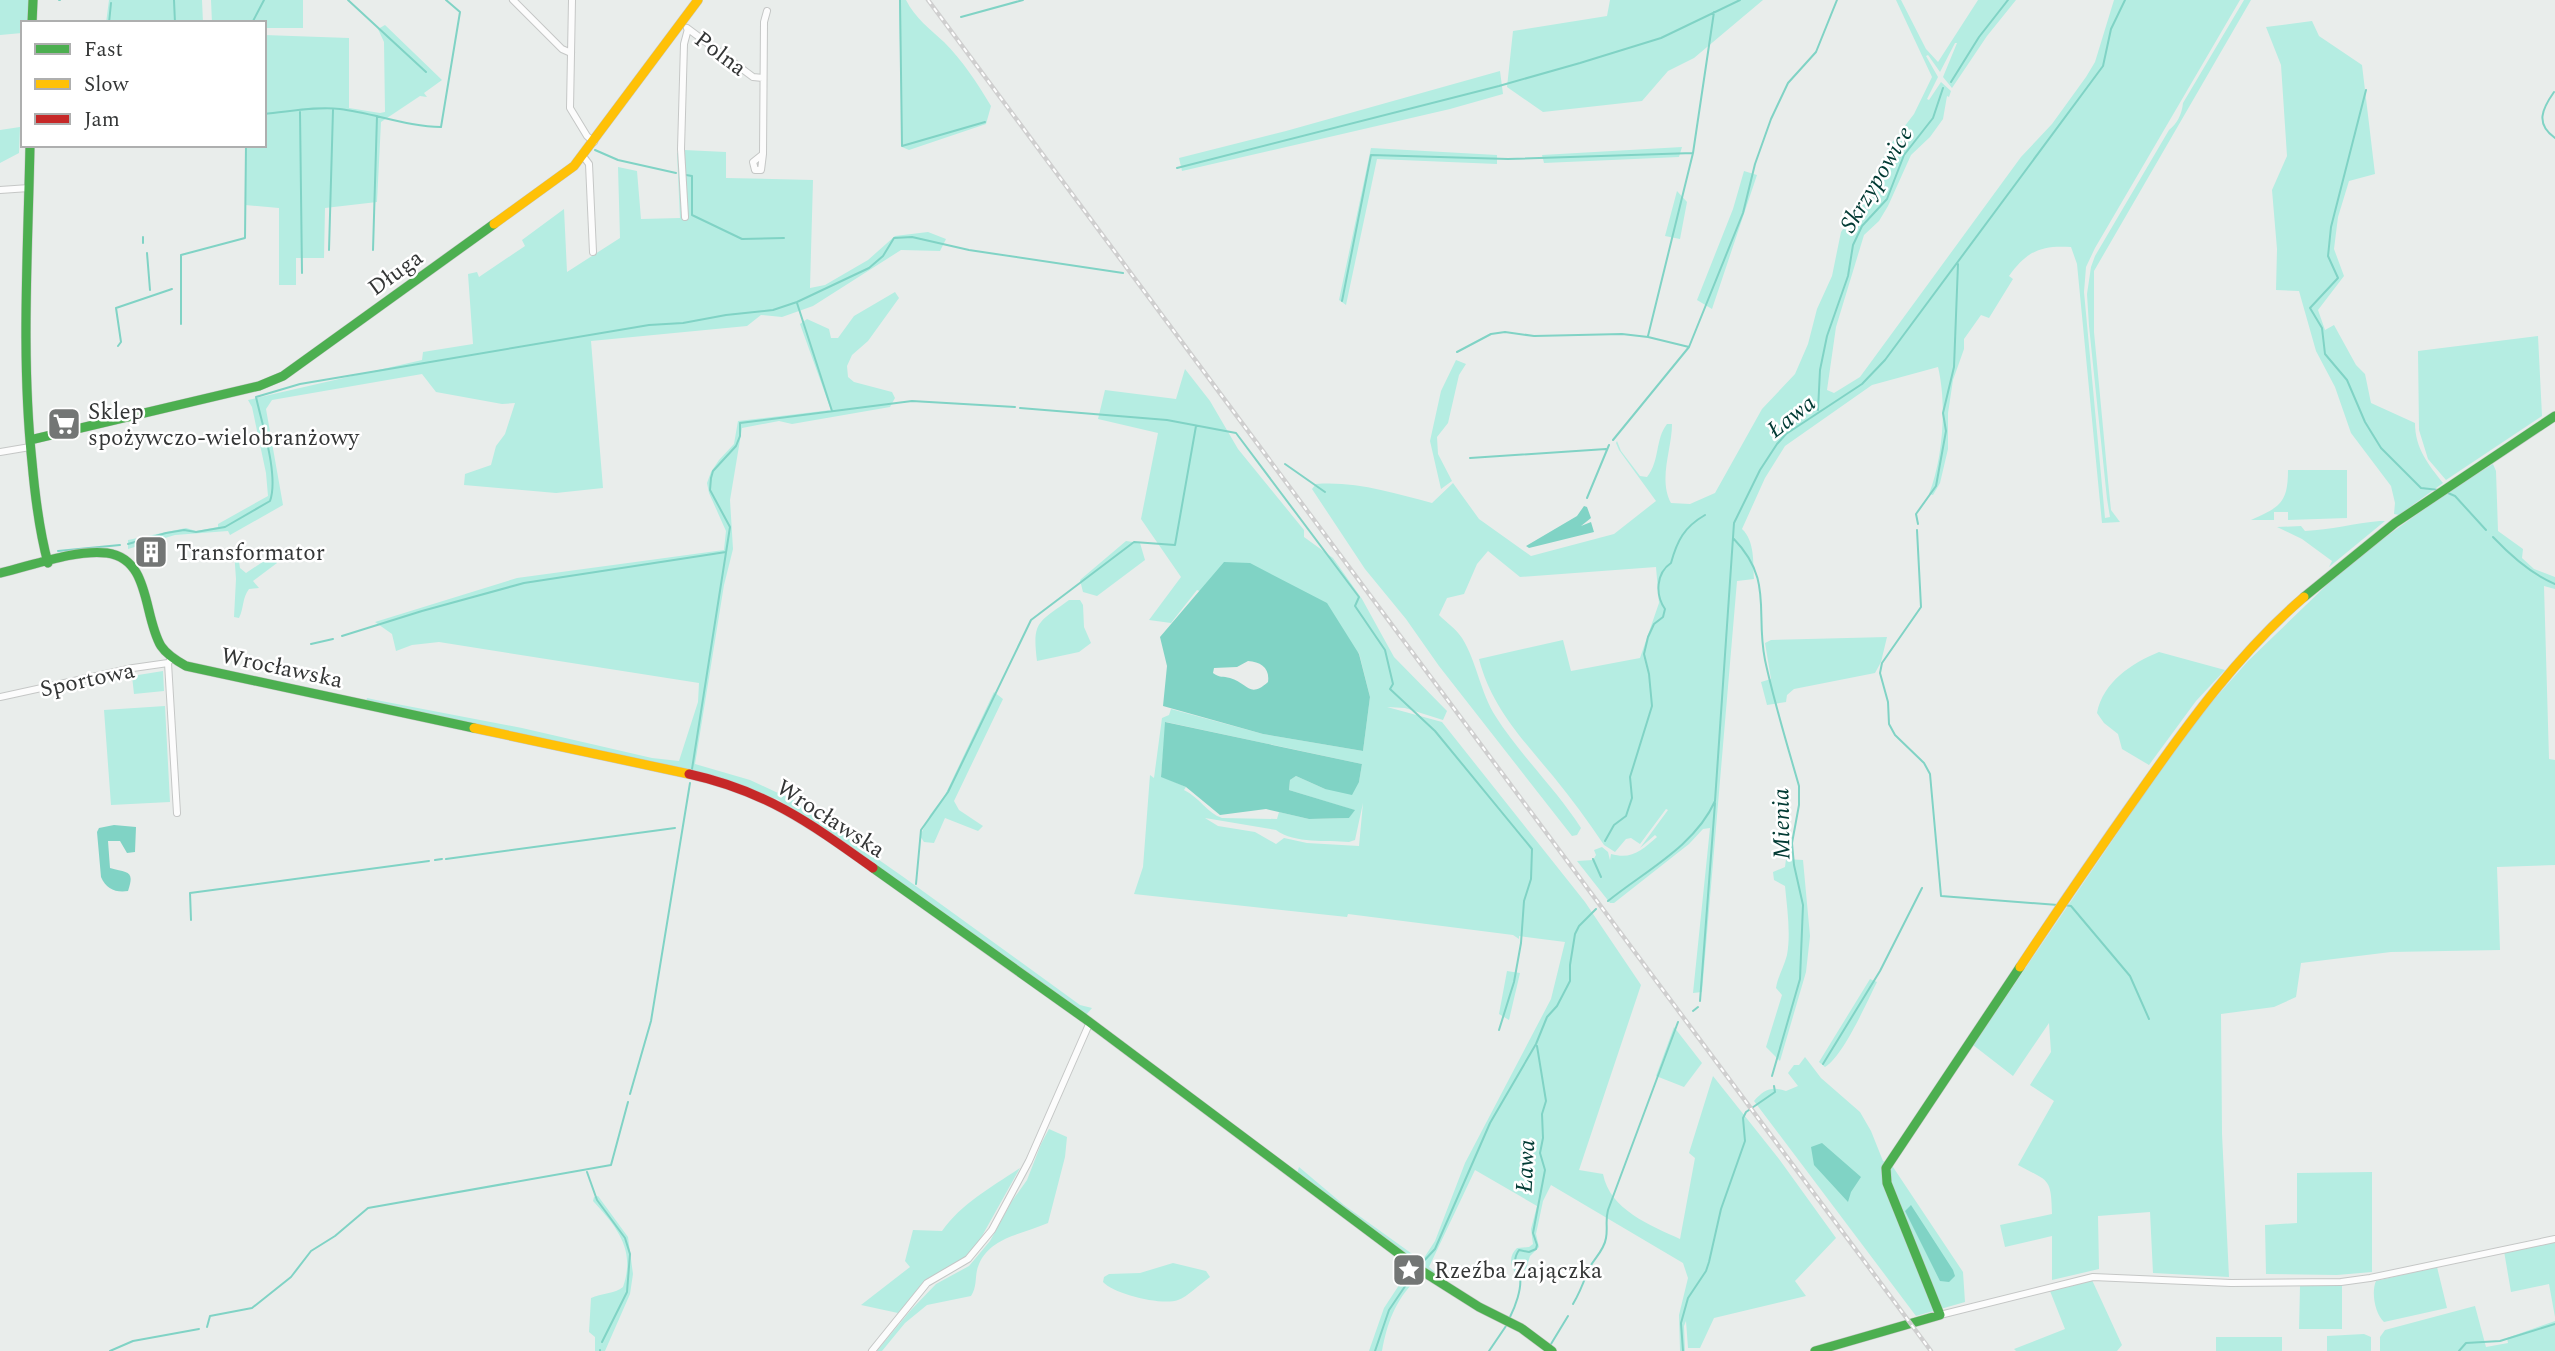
<svg xmlns="http://www.w3.org/2000/svg" width="2555" height="1351" viewBox="0 0 2555 1351" font-family="Spectral,serif">
<rect width="100%" height="100%" fill="#e9edeb"/>
<path fill="#b5ede2" fill-rule="evenodd" d="M0 0H30L29 23H23V45L22 33 0 35Z
M109 0H202L203 23H106Z
M211 0H303V28H264V23H212Z
M899 0H906C915 18 930 29 944 42 962 60 978 84 991 106L986 124 909 150 902 147Z
M1610 0H1763L1694 58 1668 71 1642 101 1543 112 1507 87 1513 31 1607 16Z
M1896 0H1901L1926 49 1938 62 1978 0H2016L1987 36 1952 88 1943 77 1957 43H1955L1940 72 1928 55 1926 56 1938 77 1927 99 1929 100 1941 82 1951 91 1949 97 1947 96 1943 119 1930 137 1911 155 1888 206 1879 221 1864 235 1836 327 1827 390 1834 393 1860 377 2021 157 2052 124 2086 77 2095 62 2114 0H2240L2095 248 2086 267 2084 292 2105 518 2110 517 2107 499 2089 326 2087 294 2091 267 2095 256 2169 130C2177 124 2182 114 2183 103L2244 0H2251L2094 271V332L2109 491 2111 510 2120 522 2102 523 2077 264 2071 247C2041 245 2027 251 2009 276L2013 279 1989 318 1981 315 1964 339V349L1953 380 1948 413V449L1940 483 1933 495 1929 494C1943 459 1947 404 1938 367L1872 385 1785 446 1765 478 1742 529C1755 541 1753 563 1754 579L1737 581 1702 992 1693 993 1710 828 1703 829 1689 844 1614 903H1610L1577 861 1593 860 1596 855 1594 850 1602 847 1608 852 1610 860 1611 854C1632 860 1642 850 1657 837L1655 835 1640 848 1668 810 1666 809 1640 844 1631 838 1626 839 1615 852 1604 845C1588 821 1571 798 1553 776 1522 739 1491 706 1479 659L1563 640 1571 671 1640 658 1659 603 1656 567 1520 577 1488 551 1477 564 1464 594 1447 598 1439 615C1446 622 1456 629 1462 638 1477 662 1480 692 1496 717 1521 756 1556 789 1581 828L1577 835 1572 836 1439 666 1406 619 1365 569 1312 489 1316 484C1356 481 1394 493 1432 503L1453 483 1479 519 1531 556 1614 534 1656 501 1619 450 1616 443 1617 441 1621 451 1640 476 1647 477C1660 461 1655 439 1667 424H1672C1672 449 1658 479 1671 503L1690 504 1715 493 1762 409 1795 374 1808 344 1817 309 1832 276 1841 232 1864 198 1888 148 1914 114 1932 77Z
M2312 21 2319 36 2362 65 2375 174 2349 181 2338 217 2334 249 2344 276 2318 310 2325 330 2334 325 2356 365 2365 374 2371 403 2415 423C2415 448 2428 464 2443 483L2399 515 2394 514 2395 503 2391 486 2351 433 2335 387 2316 351 2299 291 2276 290 2277 249 2272 190 2287 156 2281 65 2266 27Z
M385 25 442 80 424 93 427 97 420 96 381 122 377 202 325 208 324 258H296V285H279V208L245 205V145H264V35L349 38V108L380 113 385 112 384 42 378 29Z
M1500 71 1503 94 1450 109 1182 171 1179 158 1286 131Z
M20 127 19 153 0 163V130Z
M1682 147 1679 157 1544 163 1542 155Z
M1371 148 1497 155V164L1377 159 1346 305 1339 300Z
M684 150 726 152V178L813 180 810 288 825 285 868 260 895 236 928 232 946 239 940 251 901 250 813 306 782 317 761 315 747 326 591 341 603 488 556 493 464 485 465 474 491 465 496 446 505 434 515 403 502 404 436 392 422 374 272 400 266 409 283 505 230 535 228 531 175 535 128 549V540L186 528 196 531 218 527V524L268 496 266 473 252 407 248 400 422 360 423 352 473 344 468 274 477 272 479 277 525 246 522 240 564 209 567 272 620 238 618 167 637 171 641 219 680 218 677 153Z
M1744 171 1757 175 1712 309 1697 300 1733 209Z
M1677 191 1687 202 1680 239 1665 236Z
M895 292 899 298 868 341 852 355 847 366 848 377 854 382 892 392 895 398 890 407 792 424 779 421 742 428 730 500 733 549 724 585 695 764 750 780 793 800 902 876 1080 1005 1092 1008 1086 1015 777 799 366 702 367 698 376 700 522 728 652 758 679 761 698 702 699 683 439 642 412 645 396 651 392 634 375 622 517 578 724 550 726 531 709 493 707 483 711 472 719 460 734 444 738 421 831 410 800 324 807 319 829 329 831 338H838L854 316Z
M2538 336 2542 416 2446 480 2428 459 2419 430 2418 351Z
M1456 360 1466 364 1459 375 1448 423 1437 437 1438 454 1452 481 1441 489 1430 441 1441 391Z
M1185 369 1210 401 1238 449 1304 530V537L1333 558 1362 599 1394 657 1447 711 1443 720 1405 708 1387 707 1442 722 1585 902 1641 985 1579 1170 1603 1174C1610 1210 1650 1225 1680 1239L1695 1158 1689 1153 1713 1076 1779 1159 1836 1238 1795 1281 1806 1296 1714 1318 1700 1348H1688L1686 1321 1684 1326 1685 1351H1680L1679 1315 1688 1278 1683 1263 1551 1185 1543 1201 1536 1234 1539 1247 1530 1256 1526 1269 1515 1273C1510 1263 1509 1256 1517 1248L1529 1247 1533 1244 1531 1229 1537 1206 1475 1170 1429 1267 1438 1275 1436 1278 1297 1173 1299 1167 1344 1205 1422 1261 1435 1241 1465 1163 1551 999 1565 942 1519 936V939L1513 935 1348 914 1347 917 1134 894 1143 867 1150 775 1154 778 1162 718 1169 715 1171 709 1263 734 1363 751 1370 697 1359 653 1197 590 1171 623 1149 620 1181 577 1141 519 1158 433 1098 419 1105 390 1176 399ZM1166 722 1362 764 1359 782 1325 789 1296 776 1290 780 1289 790 1354 810 1349 818 1309 819 1279 812 1277 819 1222 818C1207 813 1199 797 1184 790L1186 787 1161 776ZM1363 803 1359 846 1307 843 1284 838 1276 844 1255 832 1218 826 1205 818 1276 830C1295 844 1327 840 1349 842L1355 840Z
M2493 464 2496 471 2498 531 2523 549 2522 558 2534 569 2555 577V589L2544 586 2549 759 2555 760V865L2497 867 2500 950 2391 952 2301 963 2296 997 2274 1007 2221 1014 2222 1134 2229 1277 2153 1273 2150 1212 2098 1216 2099 1269 2052 1280V1236L2005 1247 2000 1225 2052 1214C2051 1177 2049 1182 2018 1165L2054 1101 2030 1085 2051 1052 2049 1023 2013 1076 1973 1045 2176 747 2203 712 2248 661 2333 579 2362 554 2452 489Z
M2288 470H2347V518L2288 520V512H2274V520H2251C2280 507 2288 503 2288 470Z
M2380 521H2385L2329 567 2332 561 2302 539 2277 527 2301 526 2305 531C2330 530 2355 523 2380 521Z
M1126 541 1140 543 1145 560 1097 596 1083 592 1080 580Z
M237 550 240 568 246 573 273 555 277 563 253 581 259 588 249 589C242 598 244 608 239 618L234 617 236 579 234 551Z
M1069 600H1080L1083 605 1084 627 1091 643 1079 652 1037 661C1032 621 1038 623 1069 600Z
M1887 637 1881 662 1875 673 1794 689 1787 695 1786 702 1767 705 1761 682 1771 679 1765 643 1771 640Z
M2159 652 2225 670 2196 701 2149 765 2122 749 2118 734 2104 723 2097 713C2103 682 2132 663 2159 652Z
M163 671 164 691 134 694 132 676Z
M994 692 1003 699 954 801 959 810 983 826 978 831 945 818 934 843 924 842 920 836 930 815 945 795Z
M165 706 170 802 111 805 104 710Z
M1786 859 1803 860 1810 936 1806 972 1780 1061 1766 1047 1782 995 1776 988C1778 976 1784 967 1787 955 1791 933 1787 908 1785 886L1774 880 1773 872 1785 867Z
M1507 971 1520 973 1509 1020 1499 1014Z
M1870 979 1877 982 1875 986C1865 1006 1843 1056 1825 1067L1819 1062Z
M1674 1027 1702 1063 1684 1087 1656 1076Z
M1805 1057 1821 1078 1860 1112 1871 1131 1883 1161 1891 1164 1963 1272 1965 1302 1916 1316 1754 1101C1764 1090 1771 1086 1786 1091L1798 1086 1788 1073 1794 1065H1799Z
M1049 1129 1067 1137 1065 1157 1048 1223C1023 1234 991 1237 979 1264 974 1275 978 1285 971 1296L927 1305 905 1323 882 1351H877L910 1311 936 1284 969 1266 990 1241 1012 1201 1027 1180 1041 1144Z
M1020 1168 977 1245 964 1259 929 1279 898 1313 861 1305 910 1267 905 1261 913 1230 942 1231C962 1203 992 1187 1020 1168Z
M2372 1172V1272L2337 1275 2266 1274 2265 1225 2297 1223V1173Z
M598 1196 628 1237 633 1274 630 1294 605 1351H595V1337L589 1332 591 1298C601 1293 615 1294 623 1287 636 1250 617 1227 593 1201L594 1197Z
M2555 1241V1317L2549 1284 2511 1292 2504 1251Z
M1173 1263 1206 1271 1210 1277C1200 1284 1187 1297 1178 1300 1162 1306 1114 1294 1103 1282L1104 1277 1109 1274 1140 1273Z
M2437 1267 2447 1308 2384 1322C2375 1314 2371 1292 2376 1281Z
M1407 1273 1416 1280C1395 1300 1387 1324 1382 1351H1369L1384 1308Z
M2092 1280 2122 1345 2117 1351H2016L2014 1349 2065 1329 2050 1291Z
M2300 1286H2342V1329H2299Z
M2475 1306 2486 1347 2508 1343 2507 1338 2555 1321V1351H2380V1337L2385 1330Z
M2364 1334 2371 1337V1351H2327V1336Z
M2216 1337H2282V1351H2216Z"/>
<path fill="#80d3c5" fill-rule="evenodd" d="M1584 506 1587 507 1591 518 1581 526 1591 522 1594 532 1529 548 1526 546 1577 516Z
M1224 562 1250 563 1327 603 1359 654 1370 697 1363 751 1263 734 1163 706 1167 666 1160 637ZM1248 661C1261 662 1270 668 1268 682 1249 699 1248 683 1230 678 1223 676 1219 678 1213 673L1214 668 1237 667Z
M1165 722 1362 764 1359 782 1352 795 1325 789 1296 776 1290 780 1289 790 1355 810 1349 818 1309 819 1266 809 1220 815 1186 787 1161 777Z
M114 825 136 827 135 852 127 853 120 841H108L110 868C128 873 135 870 128 891 116 893 106 889 101 877L97 832 99 828Z
M1822 1143 1861 1177 1851 1192 1848 1202 1814 1165 1811 1147Z
M1911 1205 1953 1270 1955 1276 1949 1282 1940 1281 1905 1211Z"/>
<g fill="none" stroke-linecap="round" stroke-linejoin="round">
<path stroke="#80d3c5" stroke-width="2" d="M59 0H60
M174 0 175 23
M348 0 426 72
M900 0 902 146 985 122
M961 17 1023 0
M109 23 111 3
M252 23 264 0
M1951 82 1979 37 2008 0
M2366 90 2331 227 2328 256 2338 278 2310 308 2322 328 2325 354 2347 380 2365 422 2381 448 2421 488 2439 490
M2554 92C2542 109 2535 124 2555 138
M300 112 302 273
M264 114C288 112 316 106 340 109 373 113 409 127 441 127L460 12 446 0
M595 150 618 160 676 173
M1177 168 1499 86 1580 63 1661 38 1740 0
M686 175 692 176V215L742 239 784 238
M143 237V243
M329 250 333 110
M373 250 377 116
M147 253 150 290
M1342 301 1371 155 1508 159 1693 153
M797 303 832 411
M181 324V255L245 238 246 145
M1648 336 1693 153 1714 12
M118 346 121 342 116 308 172 289
M1457 352 1491 334 1505 332 1534 336 1622 334 1648 337 1689 347 1743 213 1755 164 1771 119 1788 83 1816 52 1837 0
M1020 408 1167 420 1236 433 1359 597 1355 606 1385 650 1393 684 1390 689 1435 731 1532 849 1531 879 1524 901 1521 943 1514 982 1499 1030
M1818 410 1820 370 1827 336 1848 276 1853 245 1862 226 1887 199 1904 155 1933 118 1943 88
M1613 440 1689 347
M1470 458 1606 449
M1285 464 1325 492
M2448 493 2455 496 2486 530
M1587 498 1609 445
M1918 524 1916 514 1936 486 1946 431 1943 413 1954 367 1958 264
M1917 530 1921 607 1882 663 1880 673 1888 702 1889 724 1895 735 1924 763 1930 774 1941 896 2058 905
M2493 537C2511 556 2531 574 2555 584
M1733 538C1774 580 1755 611 1765 660 1774 702 1787 744 1799 786V805L1792 843 1794 865 1803 905 1800 979 1772 1076
M128 544 166 533 184 530 196 532 225 527 270 501C279 476 262 424 256 397L300 384 649 325 683 323 726 315 773 310 797 302 869 268 883 256 894 238 912 237 969 250 1123 273
M58 551 120 545
M342 636 422 611 524 583 726 552
M311 644 333 639
M692 769 730 527 710 490 711 478 713 471 736 446 740 436V423L912 401 1015 407
M1605 841 1614 825 1626 816 1632 798 1630 777 1652 706 1649 674 1644 654 1648 637 1654 624 1663 617 1665 609C1655 595 1656 573 1671 563 1677 541 1684 527 1705 515
M446 859 675 828
M1593 859 1601 877
M435 860 442 859
M916 884 921 830 948 792 1031 620 1134 542 1175 545 1196 426
M1608 901C1645 871 1695 846 1715 801L1734 523 1760 470 1777 444 1786 434 1862 384 1885 360 2103 66 2111 29 2125 0
M2064 905 2071 906 2130 976 2149 1019
M191 920 190 893 429 861
M1700 1001 1715 803
M1693 1011 1698 1007
M1823 1064 1880 971 1922 888
M630 1094 651 1021 690 783
M587 1172 597 1200 625 1238 630 1254 627 1292 602 1342
M1421 1264 1435 1249 1490 1123 1536 1044 1547 1017 1557 1006 1570 981V965L1575 934 1579 926 1596 909
M1573 1304C1579 1294 1583 1284 1587 1273 1591 1261 1604 1252 1606 1238 1608 1228 1605 1221 1608 1210L1678 1022
M1510 1317C1515 1307 1522 1289 1520 1277 1518 1266 1511 1262 1519 1250L1529 1252 1536 1249 1537 1245 1533 1233 1545 1170 1540 1153 1543 1138 1542 1114 1546 1101 1537 1046
M207 1327 210 1316 252 1308 291 1277 311 1251 335 1236 368 1208 611 1165 628 1102
M1551 1344 1568 1316
M110 1351 133 1341 199 1329
M600 1351V1350
M1375 1351 1389 1310 1414 1273
M1489 1351 1506 1326
M1683 1351 1681 1323 1688 1298 1706 1271 1709 1262 1721 1209 1745 1141 1743 1118 1746 1112 1775 1092 1774 1086
M2459 1351 2466 1343 2500 1341 2555 1324"/>
<defs>
<path id="street" d="M513 0 562 49 571 53
M572 0 570 108 587 136 594 142
M687 28 753 77 763 78
M763 154 761 170H755L753 162 763 154 764 22 767 11
M583 156 589 164 593 252
M0 190 29 188
M685 217 681 149 684 44 688 29
M0 452 30 447
M168 663 177 813
M0 697 133 668 168 663 172 658
M1940 1315 2093 1277 2231 1283 2341 1282 2370 1278 2555 1239
M872 1351 927 1283 968 1259 992 1230 1029 1161 1090 1022"/>
<path id="fast" d="M32 23 33 0
M30 145C28 251 21 357 32 462 35 496 39 530 48 563
M30 440 259 386 283 376 494 224
M0 573C31 566 75 549 107 553 151 559 143 616 161 646 167 655 177 661 186 666L474 728
M2304 597 2395 523 2555 416
M873 868 1084 1018 1422 1271 1479 1307 1521 1328 1552 1351
M1815 1351 1940 1315 1887 1183 1886 1168 2020 967"/>
<path id="slow" d="M494 224 574 166 698 0
M474 728 689 774
M2020 967C2059 908 2099 850 2140 792 2189 722 2239 653 2304 597"/>
<path id="jam" d="M689 774C766 791 810 823 873 868"/>
</defs>
<use href="#street" stroke="#c5c7c6" stroke-width="8"/>
<use href="#fast" stroke="#c5c7c6" stroke-width="10"/>
<use href="#slow" stroke="#c5c7c6" stroke-width="10"/>
<use href="#jam" stroke="#c5c7c6" stroke-width="10"/>
<use href="#street" stroke="#fcfcfc" stroke-width="6"/>
<use href="#fast" stroke="#4caf50" stroke-width="9"/>
<use href="#slow" stroke="#ffc107" stroke-width="9"/>
<use href="#jam" stroke="#c62828" stroke-width="9"/>
<defs>
<path id="rail" d="M928 0 1931 1351"/>
</defs>
<use href="#rail" stroke="#cfcfcf" stroke-width="4.5"/>
<use href="#rail" stroke="#fff" stroke-width="2" stroke-dasharray="5" stroke-linecap="butt"/>
</g>
<defs>
<symbol id="supermarket-square" viewBox="-11 -11 22 22"><rect x="-9" y="-9" width="18" height="18" rx="4" fill="#737675" stroke="#fff"/><path d="M-6-5.5h2.5l.6 2H6L4.5 2H-2.5L-4.4-4H-6ZM-1.5 3.2a1.3 1.3 0 1 0 .1 0ZM3 3.2a1.3 1.3 0 1 0 .1 0Z" fill="#fff"/></symbol>
<symbol id="building-square" viewBox="-11 -11 22 22"><rect x="-9" y="-9" width="18" height="18" rx="4" fill="#737675" stroke="#fff"/><path d="M-4-6H4V6H1V3H-1V6H-4ZM-2.5-4.3h1.7v1.8h-1.7ZM.8-4.3h1.7v1.8H.8ZM-2.5-1h1.7V.8h-1.7ZM.8-1h1.7V.8H.8Z" fill="#fff"/></symbol>
<symbol id="sight-square" viewBox="-11 -11 22 22"><rect x="-9" y="-9" width="18" height="18" rx="4" fill="#737675" stroke="#fff"/><path d="M0-6L1.8-2.2L6-1.7L2.9 1.2L3.7 5.4L0 3.3L-3.7 5.4L-2.9 1.2L-6-1.7L-1.8-2.2Z" fill="#fff"/></symbol>
</defs>
<g fill-rule="evenodd">
<use href="#supermarket-square" x="45" y="405" width="38" height="38"/>
<use href="#building-square" x="132" y="533" width="38" height="38"/>
<use href="#sight-square" x="1390" y="1251" width="38" height="38"/>
</g>
<g text-anchor="middle" stroke-width="5" stroke-linejoin="round" paint-order="stroke">
<g font-size="23" fill="#343636" stroke="#fff">
<text transform="translate(721 53) rotate(37)" y="8">Polna</text>
<text transform="translate(395 272) rotate(-36)" y="8">Długa</text>
<text transform="translate(282 667) rotate(12)" y="8">Wrocławska</text>
<text transform="translate(87 679) rotate(-12)" y="8">Sportowa</text>
<text transform="translate(831 818) rotate(33)" y="8">Wrocławska</text>
</g>
<g font-size="23" fill="#343636" stroke="#fff" text-anchor="start">
<text x="88" y="419">Sklep<tspan x="88" dy="26">spożywczo-wielobranżowy</tspan></text>
<text x="176" y="560">Transformator</text>
<text x="1434" y="1278">Rzeźba Zajączka</text>
</g>
<g font-size="24" font-style="italic" fill="#013a33" stroke="#fff">
<text transform="translate(1876 179) rotate(-59)" y="8">Skrzypowice</text>
<text transform="translate(1791 416) rotate(-38)" y="8">Ława</text>
<text transform="translate(1781 824) rotate(-91)" y="8">Mienia</text>
<text transform="translate(1525 1166) rotate(-87)" y="8">Ława</text>
</g>
</g>
<rect x="21" y="21" width="245" height="126" fill="#ffffff" stroke="#aeafaf" stroke-width="2"/>
<rect x="35" y="44" width="35" height="10" fill="#4caf50" stroke="#aeafaf" stroke-width="2"/>
<text x="84" y="56" font-size="21" fill="#343636">Fast</text>
<rect x="35" y="79" width="35" height="10" fill="#ffc107" stroke="#aeafaf" stroke-width="2"/>
<text x="84" y="91" font-size="21" fill="#343636">Slow</text>
<rect x="35" y="114" width="35" height="10" fill="#c62828" stroke="#aeafaf" stroke-width="2"/>
<text x="84" y="126" font-size="21" fill="#343636">Jam</text>
</svg>
